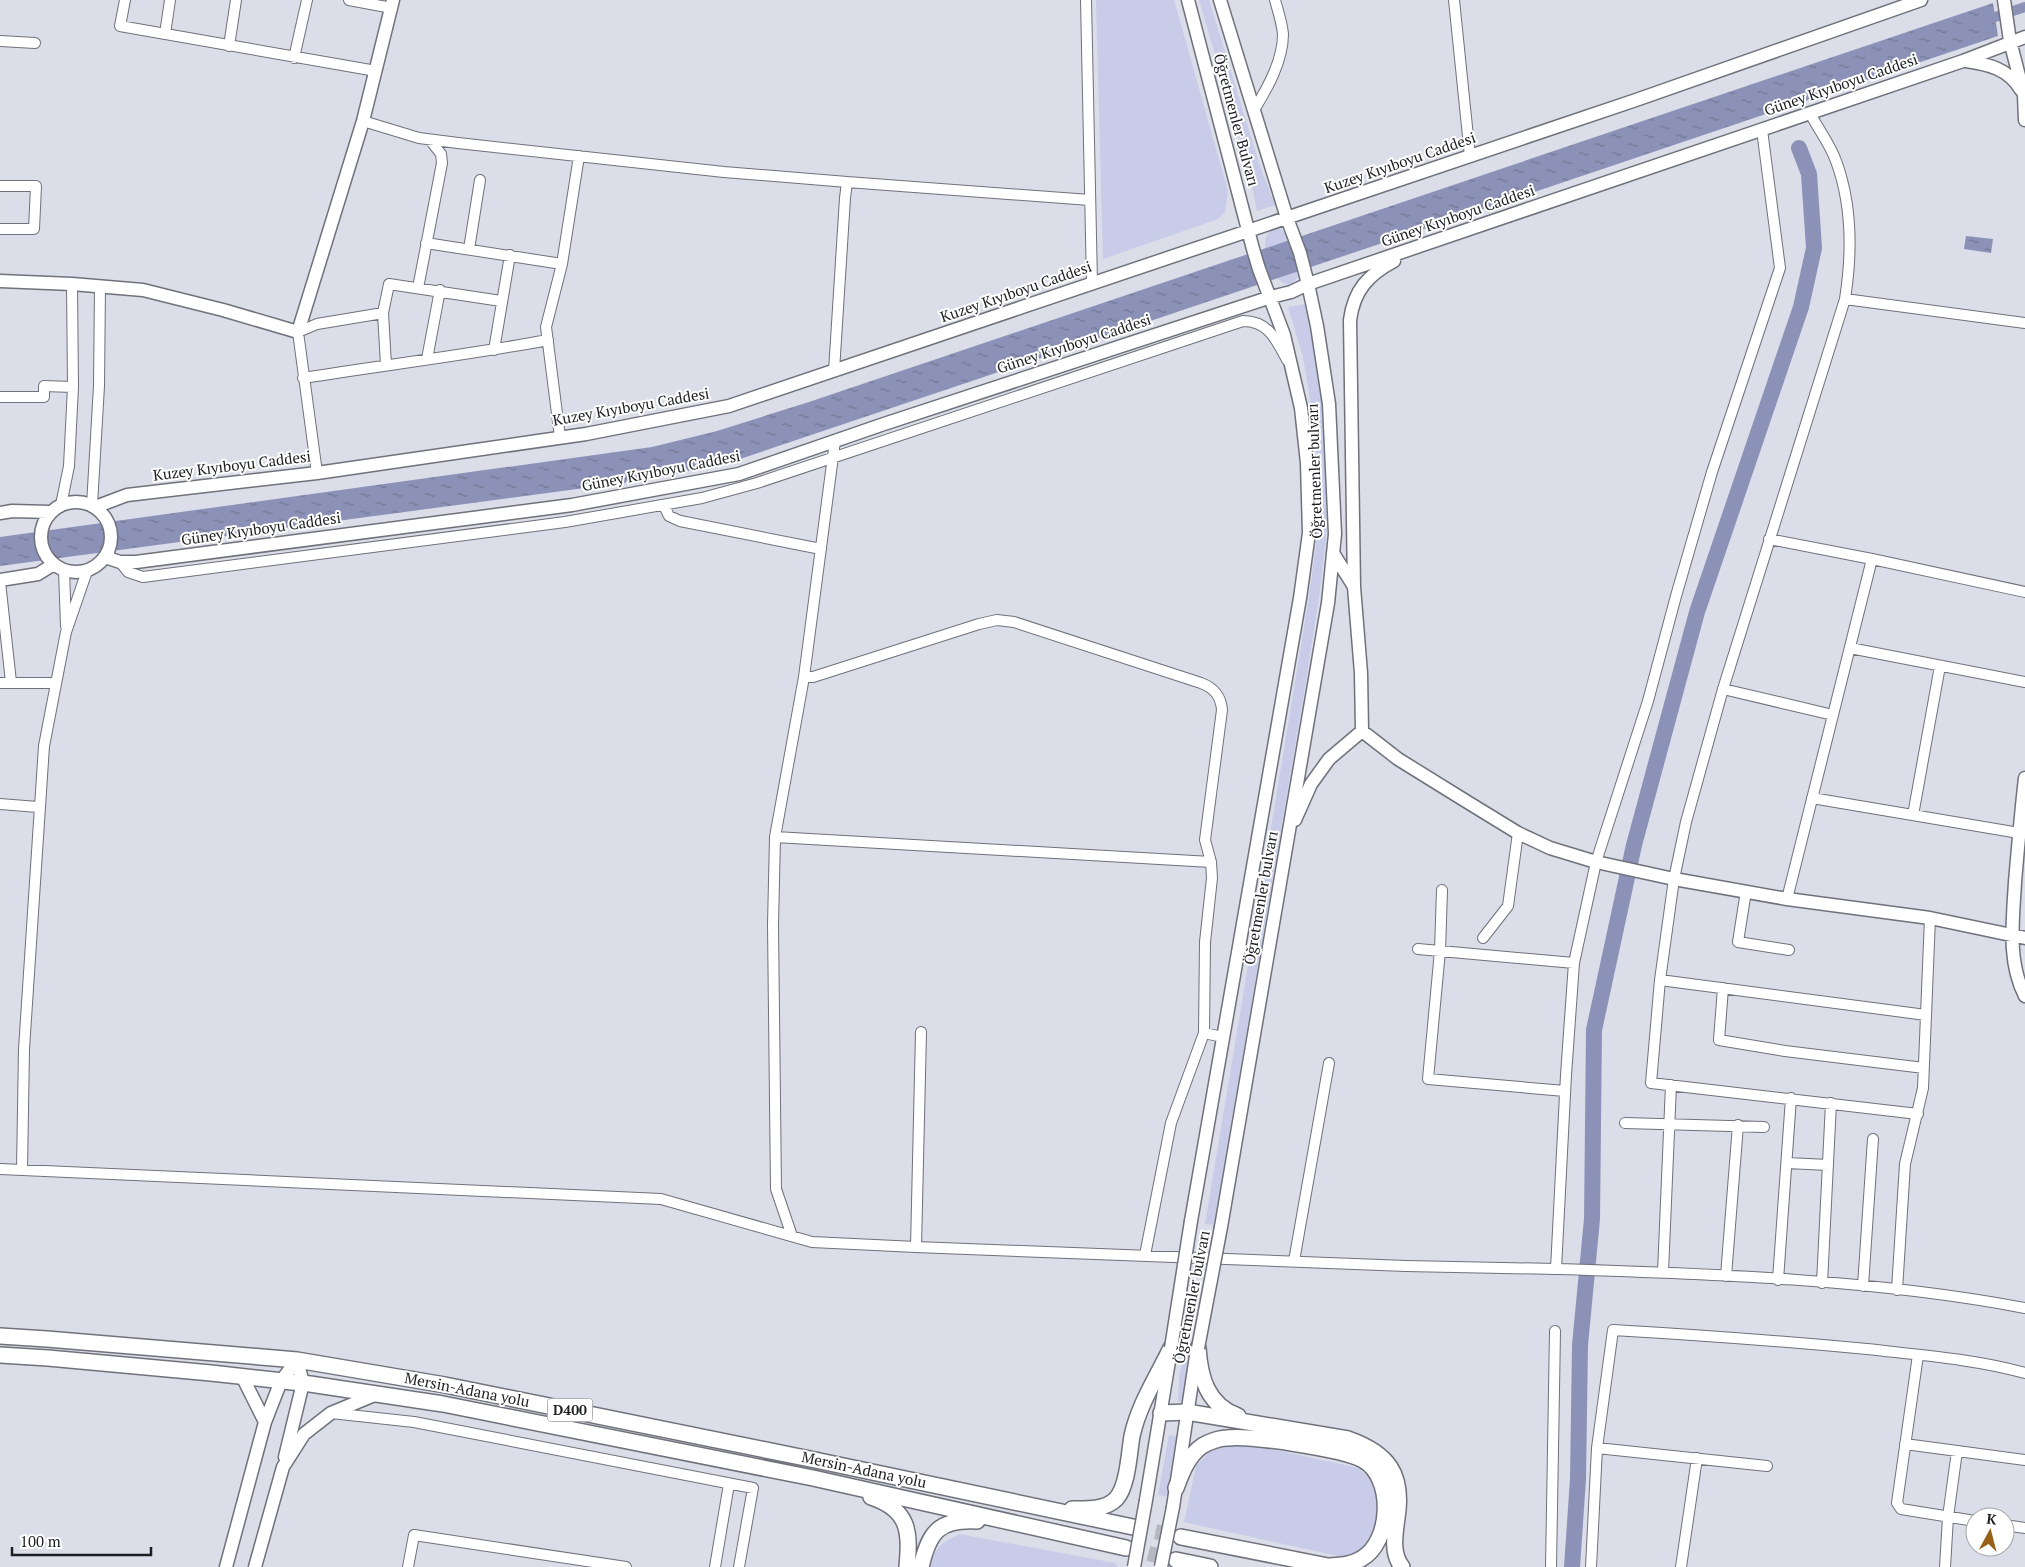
<svg xmlns="http://www.w3.org/2000/svg" width="2025" height="1567" viewBox="0 0 2025 1567" font-family="'PT Serif',serif">
<defs>
<pattern id="water-ripples" width="26" height="14" patternUnits="userSpaceOnUse" patternTransform="scale(1.25)"><rect width="26" height="14" fill="#8c92b7"/><path d="M2 4q2-2 4 0t4 0M15 11q2-2 4 0t4 0" fill="none" stroke="#727794"/></pattern>
</defs>
<rect width="100%" height="100%" fill="#dbdde9"/>
<path fill="#c8cce8" d="M1096 0H1174L1228 191 1225 212 1218 219 1103 259Z
M1199 0H1209L1260 166 1275 205 1257 211 1248 167Z
M1273 228C1274 228 1281 229 1281 229 1289 234 1300 264 1299 273 1298 279 1295 281 1290 284 1287 284 1284 284 1282 282 1268 273 1257 238 1273 228Z
M1306 304 1315 354 1324 422 1327 482 1326 539 1319 598 1303 699 1214 1225 1205 1224 1293 695 1309 596 1317 537 1318 480 1314 423 1303 357 1288 307Z
M1185 1342 1194 1344 1185 1402 1178 1401 1179 1379Z
M1169 1435 1179 1437 1168 1497 1158 1495Z
M1232 1444 1276 1450 1359 1468 1372 1482 1377 1499 1376 1525 1367 1549 1347 1558 1184 1522 1196 1466 1209 1452Z
M959 1534 1115 1563 1118 1567H930C935 1547 941 1543 959 1534Z"/>
<path fill="url(#water-ripples)" d="M1993 3 1998 36 737 460 652 479 0 566V537L652 447 717 431 809 402Z
M1966 236 1993 239 1991 253 1964 249Z"/>
<g fill="none" stroke-linecap="round" stroke-linejoin="round">
<path stroke="#8c92b7" stroke-width="10" d="M1983 21 2025 7"/>
<path stroke="#8c92b7" stroke-width="16" d="M1572 1567 1578 1479 1580 1345 1592 1219 1594 1030 1634 845 1697 612 1801 307 1814 248 1809 174 1799 148"/>
<path stroke="#b5b7c1" stroke-width="15" stroke-dasharray="15 8" stroke-linecap="butt" d="M1133 1527 1181 1537
M1126 1548 1176 1560"/>
<defs>
<path id="minor" d="M125 0 120 26 376 71
M349 0 392 8
M1086 0 1092 284
M1454 0 1470 156
M165 34 170 0
M0 41 35 43
M229 46 236 0
M294 58 307 0
M1254 110C1267 89 1283 61 1283 34 1282 23 1278 11 1275 0
M1810 113C1818 129 1830 144 1836 161 1852 204 1852 254 1845 299L1723 689 1686 822 1674 879 1660 980 1651 1083 1918 1114
M363 121 419 138 458 143 724 172 847 182
M1762 130 1780 268 1712 472 1676 596 1648 701 1596 862 1574 963 1566 1075 1556 1269C1711 1274 1872 1279 2025 1308
M0 186H36L34 229H0
M426 243 562 264
M469 249 480 180
M418 288 442 163 441 154 430 140
M1845 299 2025 323
M494 350 510 255
M427 359 440 290
M386 365 383 313 389 284 501 301
M834 371 845 198 847 182 1090 200
M303 378C385 365 467 355 548 340
M0 397H44V386L73 387
M560 437 546 327 562 264 579 156
M317 473 298 332 317 324 383 313
M61 505 69 466 73 387 72 284
M92 505 99 386 100 286
M664 506 669 516 680 521 821 549
M1769 539 1872 559 2025 592
M120 562 128 572 143 577 565 522 702 498 757 483 1243 321C1268 321 1276 339 1287 360
M64 570 66 626
M0 582 11 682
M1850 648 2025 682
M804 677H813L979 624 997 620 1014 622 1201 683C1214 688 1221 696 1222 710L1205 840 1211 862 1212 878 1205 942 1204 1033 1171 1123 1145 1255
M0 683H55
M1723 689 1833 715
M1812 798 2019 833
M0 804 38 807
M1913 815 1940 666
M775 837 1211 862
M1442 890 1440 951 1428 1079 1565 1091
M1746 891 1738 942 1789 950
M1787 899 1872 559
M1483 938 1508 906 1518 833
M1418 949 1574 963
M1660 980 1926 1015
M1723 988 1719 1040 1785 1051 1924 1068
M921 1032 916 1247 1406 1266 1556 1269
M1204 1033 1223 1037
M1625 1123 1764 1127
M1787 1163 1828 1165
M0 1169 661 1199 812 1242 916 1247
M22 1170 24 1049 44 746 66 632 87 571
M792 1236 776 1189 773 925 775 837 804 677 835 441
M1294 1261 1329 1063
M1663 1272 1671 1085
M1726 1276 1738 1125
M1778 1280 1791 1098
M1822 1283 1831 1103
M1863 1286 1873 1139
M1897 1290 1905 1164 1923 1088 1930 918
M1918 1355 1897 1503 1901 1509 1975 1521
M331 1413 414 1422 753 1488 739 1567
M1905 1444 2025 1460
M1597 1448 1767 1466
M2005 1525 2025 1528
M408 1567 414 1535 626 1567
M715 1567 729 1484
M1551 1567 1555 1331
M1591 1567 1597 1448 1613 1330C1698 1335 1782 1341 1867 1349 1919 1355 1974 1359 2025 1373
M1681 1567 1697 1458
M1945 1567 1948 1517 1957 1451"/>
<path id="major" d="M1188 0 1253 249 1259 269 1284 335 1301 408 1307 463 1309 533 1300 598 1191 1221
M1220 0 1287 218 1300 253 1308 284 1317 326 1329 404 1335 534 1328 603 1221 1227
M2004 0 2010 41 2024 95 2025 120
M1966 61C1988 64 2009 69 2021 90
M0 281 72 284 143 290 223 310 298 332 363 121 393 0
M41 537a35 35 0 1 1 70 0a35 35 0 1 1-70 0Z
M95 507 127 495 317 473 586 434 729 406 1636 100 1921 0
M0 513 12 511 50 512
M1333 553 1353 585
M105 557 120 562H136L572 505 739 474 884 424 1271 297 1291 292 1308 284 1963 61 2025 37
M0 580 38 574 54 564
M1362 731 1398 759 1469 803 1518 833 1550 848 1596 862 1674 879 1787 899 1930 918 2025 938
M2025 778C2021 813 2018 847 2015 882 2013 920 2007 961 2025 996
M1295 820 1311 784 1329 759 1362 731 1361 673 1354 587 1350 320C1354 290 1368 275 1394 261
M265 1422 281 1381 297 1360
M285 1457 303 1383 297 1360
M1146 1500 1170 1355
M1173 1507 1196 1356
M226 1567 265 1422 242 1376
M255 1567 283 1467 304 1434 331 1413 377 1394"/>
<path id="highway" d="M0 1336 47 1339 297 1360 445 1385 815 1460 1133 1527
M1198 1348C1200 1377 1207 1405 1238 1416
M0 1355 48 1358 211 1373 310 1384 443 1404 813 1478 1126 1548
M1161 1413 1187 1412 1348 1439C1388 1453 1404 1474 1397 1518 1395 1534 1391 1553 1402 1567
M1176 1488C1182 1472 1188 1456 1202 1446 1208 1442 1220 1438 1227 1438 1249 1435 1344 1449 1363 1460 1394 1477 1392 1542 1361 1559 1351 1565 1340 1565 1328 1566L1181 1537
M871 1497C910 1510 910 1532 907 1567
M1072 1509C1087 1509 1105 1510 1116 1499 1128 1486 1129 1453 1132 1436 1139 1404 1157 1377 1171 1348
M1176 1560 1210 1567
M921 1567C929 1532 939 1519 977 1521"/>
</defs>
<use href="#minor" stroke="#6f717b" stroke-width="12"/>
<use href="#major" stroke="#6f717b" stroke-width="15"/>
<use href="#highway" stroke="#6f717b" stroke-width="18"/>
<use href="#minor" stroke="#fff" stroke-width="10"/>
<use href="#major" stroke="#fff" stroke-width="12"/>
<use href="#highway" stroke="#fff" stroke-width="15"/>
<defs>
<path id="major-bridge" d="M1171 1348 1191 1221
M1198 1348 1221 1227
M1134 1567 1146 1500
M1161 1567 1173 1507"/>
</defs>
<use href="#major-bridge" stroke="#6f717b" stroke-width="15" stroke-linecap="butt"/>
<use href="#major-bridge" stroke="#fff" stroke-width="12"/>
</g>
<g text-anchor="middle" stroke-width="4" stroke-linejoin="round" paint-order="stroke">
<rect fill="#fff" stroke="#616264" stroke-width="1" x="547.5" y="1398.5" width="45" height="23" rx="4"/>
<g font-size="14" font-weight="bold" fill="#1d1e22">
<text x="570" y="1415">D400</text>
</g>
<g font-size="15" fill="#1d1e22" stroke="#fff">
<text transform="translate(1841 85) rotate(-19)" y="5">Güney Kıyıboyu Caddesi</text>
<text transform="translate(1236 120) rotate(75)" y="5">Öğretmenler Bulvarı</text>
<text transform="translate(1400 163) rotate(-19)" y="5">Kuzey Kıyıboyu Caddesi</text>
<text transform="translate(1458 216) rotate(-19)" y="5">Güney Kıyıboyu Caddesi</text>
<text transform="translate(1016 292) rotate(-19)" y="5">Kuzey Kıyıboyu Caddesi</text>
<text transform="translate(1074 344) rotate(-18)" y="5">Güney Kıyıboyu Caddesi</text>
<text transform="translate(631 407) rotate(-10)" y="5">Kuzey Kıyıboyu Caddesi</text>
<text transform="translate(232 466) rotate(-7)" y="5">Kuzey Kıyıboyu Caddesi</text>
<text transform="translate(661 471) rotate(-11)" y="5">Güney Kıyıboyu Caddesi</text>
<text transform="translate(1315 471) rotate(-92)" y="5">Öğretmenler bulvarı</text>
<text transform="translate(261 529) rotate(-8)" y="5">Güney Kıyıboyu Caddesi</text>
<text transform="translate(1261 898) rotate(-80)" y="5">Öğretmenler bulvarı</text>
<text transform="translate(1192 1297) rotate(-79)" y="5">Öğretmenler bulvarı</text>
<text transform="translate(467 1390) rotate(11)" y="5">Mersin-Adana yolu</text>
<text transform="translate(864 1470) rotate(12)" y="5">Mersin-Adana yolu</text>
</g>
</g>
<g transform="translate(1990 1532) rotate(7)"><circle r="24" fill="#ffffff" stroke="#a5a5a7"/>
<path d="M0-4L9 19L0 12L-9 19Z" fill="#976119"/>
<text y="-8" font-size="14" font-weight="bold" text-anchor="middle" fill="#1d1e22">K</text>
</g>
<path d="M12 1547v8h139v-8" fill="none" stroke="#1d1e22" stroke-width="2.5"/>
<text x="20" y="1547" font-size="15" fill="#1d1e22" stroke="#ffffff" stroke-width="4" paint-order="stroke">100 m</text>
</svg>
